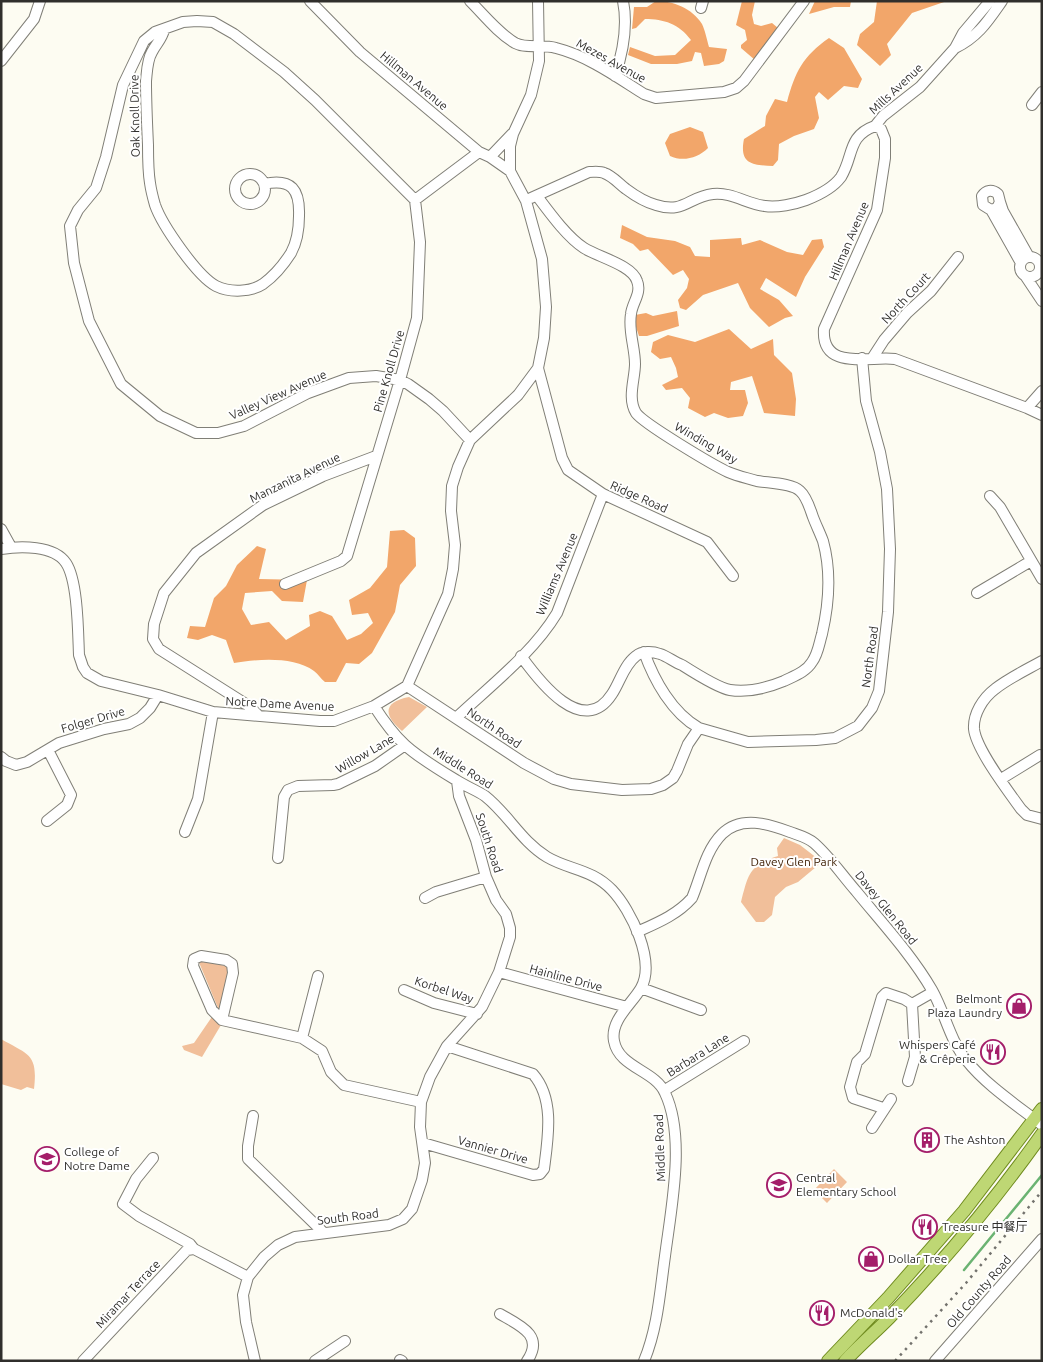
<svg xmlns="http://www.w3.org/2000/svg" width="1043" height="1362" viewBox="0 0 1043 1362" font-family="Ubuntu,'Noto Sans SC',sans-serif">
<rect width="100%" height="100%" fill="#fdfcf2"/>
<path fill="#f1bf9a" d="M409 697 427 707 402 731C383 715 383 702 409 697Z
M784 838 800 845 822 862 798 882 786 887 775 897 772 915 764 922H756L741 902C748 875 749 865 778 856L777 848Z
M198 960 230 967 221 1025 202 1057 184 1050 182 1046 194 1043 218 1008Z
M1 1039C29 1055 38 1054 34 1089L27 1087 21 1090 1 1084Z
M834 1169 847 1182 827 1203 814 1190Z"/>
<path fill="#f2a66a" d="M656 1C673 1 692 8 702 24 705 30 707 40 709 47L727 49 724 61 719 64 704 66 701 53 695 52 692 61 677 64H651L628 55 630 47 655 56 675 55 691 40C679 24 664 19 645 19L636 28 632 29 634 7H647Z
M742 1H755L752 15 754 24 761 26 772 23 778 28 755 60 741 48V45L747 40 745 30 736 25Z
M815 1H851L850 7H834L809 14Z
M877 1H947L912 13 887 44 891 55 880 66 857 45 860 34 874 22Z
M829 38 844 48 862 79 858 88 844 86 828 100 819 92 815 97 819 118 814 129 794 136 779 144 778 160 773 166C752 165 739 164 744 139L765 126 766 116 775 99 787 102C795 72 803 56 829 38Z
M690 127 703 132 708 148C698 158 683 162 670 156L665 143 670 134Z
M622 225 647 237 675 241 690 247 695 256 710 257V240L741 238 742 245 760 240 787 252 803 255 812 240 822 239 824 247 805 277 796 297 766 278 760 289 779 300 793 316 785 318 769 327 750 308 738 283 703 295 686 310 680 308 678 300 687 288 689 279 683 270 673 275 648 249 640 251 633 244 620 238Z
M677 311 679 326 647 336H639L636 327 635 315 646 313 653 316Z
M729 329 751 349 773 339 774 355 792 373 796 399 795 416 764 413 752 376 731 382 730 390H745L748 403 743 416 728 418 714 413 705 417 688 408 690 398 682 388 666 390 662 385 678 377 676 368 671 357 660 359 651 352 653 342 668 335 695 342Z
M404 530 415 538 416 566 400 585 395 612 372 653 359 664 346 663 336 682H325C321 679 318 674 314 671 294 656 257 659 234 663L226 640 212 635 198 640 187 638 190 626 205 627 214 598 226 586 237 565 257 546 266 549 259 579 307 580 303 602 282 601 272 591 245 593 242 609 251 625 269 622 286 640 310 626 309 615 320 611 332 616 347 640 361 634 373 623 368 613 352 615 349 600 370 588 387 567 390 531Z"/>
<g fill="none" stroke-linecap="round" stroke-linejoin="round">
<path stroke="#6bb372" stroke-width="2.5" d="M964 1270 1042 1175"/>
<defs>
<path id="minor" d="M310 1 360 52 479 152 490 157 510 171
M470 1C484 15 498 33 515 43 526 49 543 44 556 48 588 56 617 77 644 94L656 98 724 92 736 88 744 81 804 1
M701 8 703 1
M164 30C162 39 156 44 152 52 147 60 147 72 146 81 146 102 147 124 148 145 148 158 148 171 150 183 151 190 153 198 155 205 162 225 197 276 216 286 230 293 251 292 263 284 274 276 284 264 291 253 297 242 299 228 299 216 300 190 292 178 264 184
M955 48C978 37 988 21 1002 1
M1 61 34 19 40 1
M615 76C623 52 628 26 623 1
M1032 105 1042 92
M875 126 883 116 920 87 955 48 963 33 990 1
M490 157 512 134
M235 189a15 15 0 1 1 30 0a15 15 0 1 1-30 0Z
M531 198 589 172C594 172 600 171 604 173 613 176 619 184 626 189 634 195 645 202 656 205 684 214 688 197 713 194 732 192 747 204 765 206 777 208 795 204 806 200 819 195 833 188 841 177 854 156 847 136 875 126L881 129 885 139V158L877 210 824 329C821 371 869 356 895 359L1027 408 1042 391
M415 200 315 100 284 72 234 34 213 22 197 21 183 22 155 32 144 41 123 85 106 157 96 188 78 210 70 226 74 263 89 321 121 384 160 416 196 433H218L244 426 308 393 349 378 376 376 400 380 408 384 429 399 443 411 470 440
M415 200 479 152
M1000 202 1003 211 1029 257
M991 210 997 208 1000 202 998 194C992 189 986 190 982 196L983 205 991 210 994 215 1021 263
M1020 267a10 10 0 1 1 20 0a10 10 0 1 1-20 0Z
M1026 277 1042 301
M873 357 884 340 907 313 931 291 958 257
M538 368 562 458 568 470 603 494 707 542 733 576
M1027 408 1042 415
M990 496 1000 507 1042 579
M1 529 11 547
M1 549C20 546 54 545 66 563 78 581 78 633 79 655L83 667 87 673 101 681 158 695 213 712 320 721H334L374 706 407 686 448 594 453 569 455 545 451 511 452 486 458 467 470 440 518 395 538 368 544 338 546 307 542 259 526 201 510 171V146L513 134 531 95 539 61 538 1
M285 584 341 561 347 556 400 380 417 318 420 242 415 200
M977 593 1031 561
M644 652C654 680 672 713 699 728
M521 656C539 681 583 739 612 694 620 682 624 665 636 656 642 651 652 651 660 654 667 656 674 662 682 665 693 672 718 688 730 690 749 693 767 688 784 681 794 676 806 672 812 662 818 654 819 644 822 634 829 604 831 570 823 541 820 533 816 525 813 517 810 509 807 497 800 491 792 483 768 483 757 481 747 478 737 476 728 472 713 465 644 424 636 413 627 398 635 379 635 364 635 347 628 331 631 314 632 303 642 293 637 281 632 265 598 257 584 248 567 237 549 212 537 196
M1042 661C1026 670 1009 678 995 689 983 698 973 714 974 729 976 749 1008 791 1021 809L1027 815 1042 819
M407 686 524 763 554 779 571 784 622 790 651 789 663 785 673 778 677 771 688 744 699 728 748 742 816 740 835 738 858 726 872 708 879 691 888 612 890 549 887 489 880 452 866 401 862 358
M374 706C383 720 393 734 405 745 418 757 441 771 456 780 465 786 476 790 485 796 508 814 521 841 547 857 569 870 592 869 612 890 631 910 656 961 641 988 632 1004 610 1020 614 1041 619 1068 655 1070 665 1093 686 1137 671 1209 665 1256 660 1291 658 1327 644 1361
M258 715 249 706 159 649 153 639 154 624 164 593 196 553 263 505 323 476 376 456
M456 718C490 686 533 653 557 613L603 494
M1 757 6 761 16 765 27 762 59 743 104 729 129 724 140 718 150 708 158 695
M1001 779 1040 755
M47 821 67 805 71 795 48 750
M185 832 198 799 213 712
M278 858 284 797 288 790 298 786 333 785 338 784 375 766 405 745
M425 898 436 892 486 877
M637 932C657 923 677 915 692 898 701 877 705 851 722 834 741 815 769 824 790 832 798 835 807 837 814 843 830 857 842 875 856 891 882 923 911 954 932 990 945 1013 950 1041 967 1061 986 1085 1018 1106 1042 1125
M201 956 226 960 232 964 233 973 222 1020 212 1010 193 966 194 959Z
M499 972 627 1007
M641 988 701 1010
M404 990 434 1003 477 1014
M912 1004 933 992
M222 1020 302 1038 322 1051 331 1072 344 1085 421 1102
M302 1038 318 976
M908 1081 915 1057 912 1004
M665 1090 744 1041
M883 1108 853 1098 850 1087 857 1062 865 1054 882 997 886 993 904 999 912 1004
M253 1116 248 1146V1159L324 1233
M872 1128 891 1099
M423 1143 533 1175 540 1174 544 1169C548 1138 555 1099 533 1074L447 1046
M153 1158 136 1179 123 1204 139 1216 190 1244 194 1249
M500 1314C519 1325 545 1335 527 1361
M400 1360 402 1361
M83 1361 187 1250 194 1249 248 1277
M255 1361 246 1322 243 1295 248 1277 264 1257 278 1245 295 1237 389 1225 403 1219 412 1209 422 1180 425 1163 420 1127 421 1102 430 1077 447 1046 482 1007 499 972 510 937V928L506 914 496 900 486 877 476 840 459 796 457 781
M315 1361 345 1341
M935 1361 1042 1239"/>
<path id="major" d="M828 1361 888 1298 964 1211 1042 1109
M845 1361C859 1346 874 1333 889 1318 944 1261 996 1199 1042 1134"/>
</defs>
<use href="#minor" stroke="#807f77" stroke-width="12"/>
<use href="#major" stroke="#708b1f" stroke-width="14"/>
<use href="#minor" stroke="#fff" stroke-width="10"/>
<use href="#major" stroke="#bed774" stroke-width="12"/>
<path stroke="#73726d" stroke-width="2.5" stroke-dasharray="2.5 5" stroke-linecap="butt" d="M895 1361 966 1283 1042 1191"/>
</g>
<defs>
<symbol id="shop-ring" viewBox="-11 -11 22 22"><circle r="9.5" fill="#fff" stroke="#a41e6a" stroke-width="1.5"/><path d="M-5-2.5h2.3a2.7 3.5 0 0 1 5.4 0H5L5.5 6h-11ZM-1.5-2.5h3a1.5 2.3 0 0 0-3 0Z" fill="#a41e6a"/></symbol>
<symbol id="restaurant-ring" viewBox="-11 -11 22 22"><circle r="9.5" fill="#fff" stroke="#a41e6a" stroke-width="1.5"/><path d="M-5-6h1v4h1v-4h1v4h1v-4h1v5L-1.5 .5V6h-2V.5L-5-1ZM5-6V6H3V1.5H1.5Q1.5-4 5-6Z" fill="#a41e6a"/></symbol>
<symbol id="building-ring" viewBox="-11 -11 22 22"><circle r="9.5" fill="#fff" stroke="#a41e6a" stroke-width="1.5"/><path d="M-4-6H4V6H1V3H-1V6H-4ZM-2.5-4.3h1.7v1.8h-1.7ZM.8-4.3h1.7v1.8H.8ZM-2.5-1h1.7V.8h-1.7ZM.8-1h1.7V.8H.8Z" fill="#a41e6a"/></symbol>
<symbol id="university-ring" viewBox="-11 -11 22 22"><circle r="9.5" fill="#fff" stroke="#a41e6a" stroke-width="1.5"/><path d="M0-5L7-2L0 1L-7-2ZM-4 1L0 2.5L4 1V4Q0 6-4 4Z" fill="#a41e6a"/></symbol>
<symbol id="school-ring" viewBox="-11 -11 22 22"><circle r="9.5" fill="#fff" stroke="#a41e6a" stroke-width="1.5"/><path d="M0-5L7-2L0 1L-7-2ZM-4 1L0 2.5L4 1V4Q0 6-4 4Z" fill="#a41e6a"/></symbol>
</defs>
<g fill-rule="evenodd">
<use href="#shop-ring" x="1005" y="992" width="28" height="28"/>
<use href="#restaurant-ring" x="979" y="1038" width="28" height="28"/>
<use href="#building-ring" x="913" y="1126" width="28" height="28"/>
<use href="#university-ring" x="33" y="1145" width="28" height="28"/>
<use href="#school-ring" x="765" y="1171" width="28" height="28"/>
<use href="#restaurant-ring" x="911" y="1213" width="28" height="28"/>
<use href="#shop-ring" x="857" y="1245" width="28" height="28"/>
<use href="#restaurant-ring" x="808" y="1299" width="28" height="28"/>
</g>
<g text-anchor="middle" stroke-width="4" stroke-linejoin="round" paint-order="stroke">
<g font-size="12" fill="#302f2c" stroke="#fff">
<text transform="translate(611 61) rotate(29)" y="4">Mezes Avenue</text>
<text transform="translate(414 81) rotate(40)" y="4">Hillman Avenue</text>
<text transform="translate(896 89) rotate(-43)" y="4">Mills Avenue</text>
<text transform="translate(135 116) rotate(-91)" y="4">Oak Knoll Drive</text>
<text transform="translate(849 241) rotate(-67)" y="4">Hillman Avenue</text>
<text transform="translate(906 298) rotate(-47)" y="4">North Court</text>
<text transform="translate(389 371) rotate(-74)" y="4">Pine Knoll Drive</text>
<text transform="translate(278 395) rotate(-24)" y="4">Valley View Avenue</text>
<text transform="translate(706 443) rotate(30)" y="4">Winding Way</text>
<text transform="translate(295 478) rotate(-26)" y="4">Manzanita Avenue</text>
<text transform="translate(639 497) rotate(24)" y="4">Ridge Road</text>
<text transform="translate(557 574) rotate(-67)" y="4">Williams Avenue</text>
<text transform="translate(870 657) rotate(-82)" y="4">North Road</text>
<text transform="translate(280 704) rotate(3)" y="4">Notre Dame Avenue</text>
<text transform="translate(93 720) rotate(-16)" y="4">Folger Drive</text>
<text transform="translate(494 728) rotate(34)" y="4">North Road</text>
<text transform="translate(365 754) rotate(-30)" y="4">Willow Lane</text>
<text transform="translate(463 768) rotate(32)" y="4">Middle Road</text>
<text transform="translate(489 843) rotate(72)" y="4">South Road</text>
<text transform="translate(886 908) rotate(51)" y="4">Davey Glen Road</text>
<text transform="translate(566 978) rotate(15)" y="4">Hainline Drive</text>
<text transform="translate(444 990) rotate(18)" y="4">Korbel Way</text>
<text transform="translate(698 1055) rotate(-32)" y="4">Barbara Lane</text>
<text transform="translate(660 1148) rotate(-92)" y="4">Middle Road</text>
<text transform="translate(493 1150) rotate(16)" y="4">Vannier Drive</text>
<text transform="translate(348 1217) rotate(-7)" y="4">South Road</text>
<text transform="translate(979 1292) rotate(-49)" y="4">Old County Road</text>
<text transform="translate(128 1294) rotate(-47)" y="4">Miramar Terrace</text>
</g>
<g font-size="12" fill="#43250b" stroke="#fff">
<text x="794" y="866">Davey Glen Park</text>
</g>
<g font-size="12" fill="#302f2c" stroke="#fff" text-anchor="start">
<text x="1002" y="1003" text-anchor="end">Belmont<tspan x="1002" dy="14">Plaza Laundry</tspan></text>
<text x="976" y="1049" text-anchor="end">Whispers Café<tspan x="976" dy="14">&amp; Crêperie</tspan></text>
<text x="944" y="1144">The Ashton</text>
<text x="64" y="1156">College of<tspan x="64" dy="14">Notre Dame</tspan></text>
<text x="796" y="1182">Central<tspan x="796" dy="14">Elementary School</tspan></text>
<text x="942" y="1231">Treasure 中餐厅</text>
<text x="888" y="1263">Dollar Tree</text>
<text x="840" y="1317">McDonald's</text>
</g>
</g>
<rect width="1043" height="1362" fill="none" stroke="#302f2c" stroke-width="5"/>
</svg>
